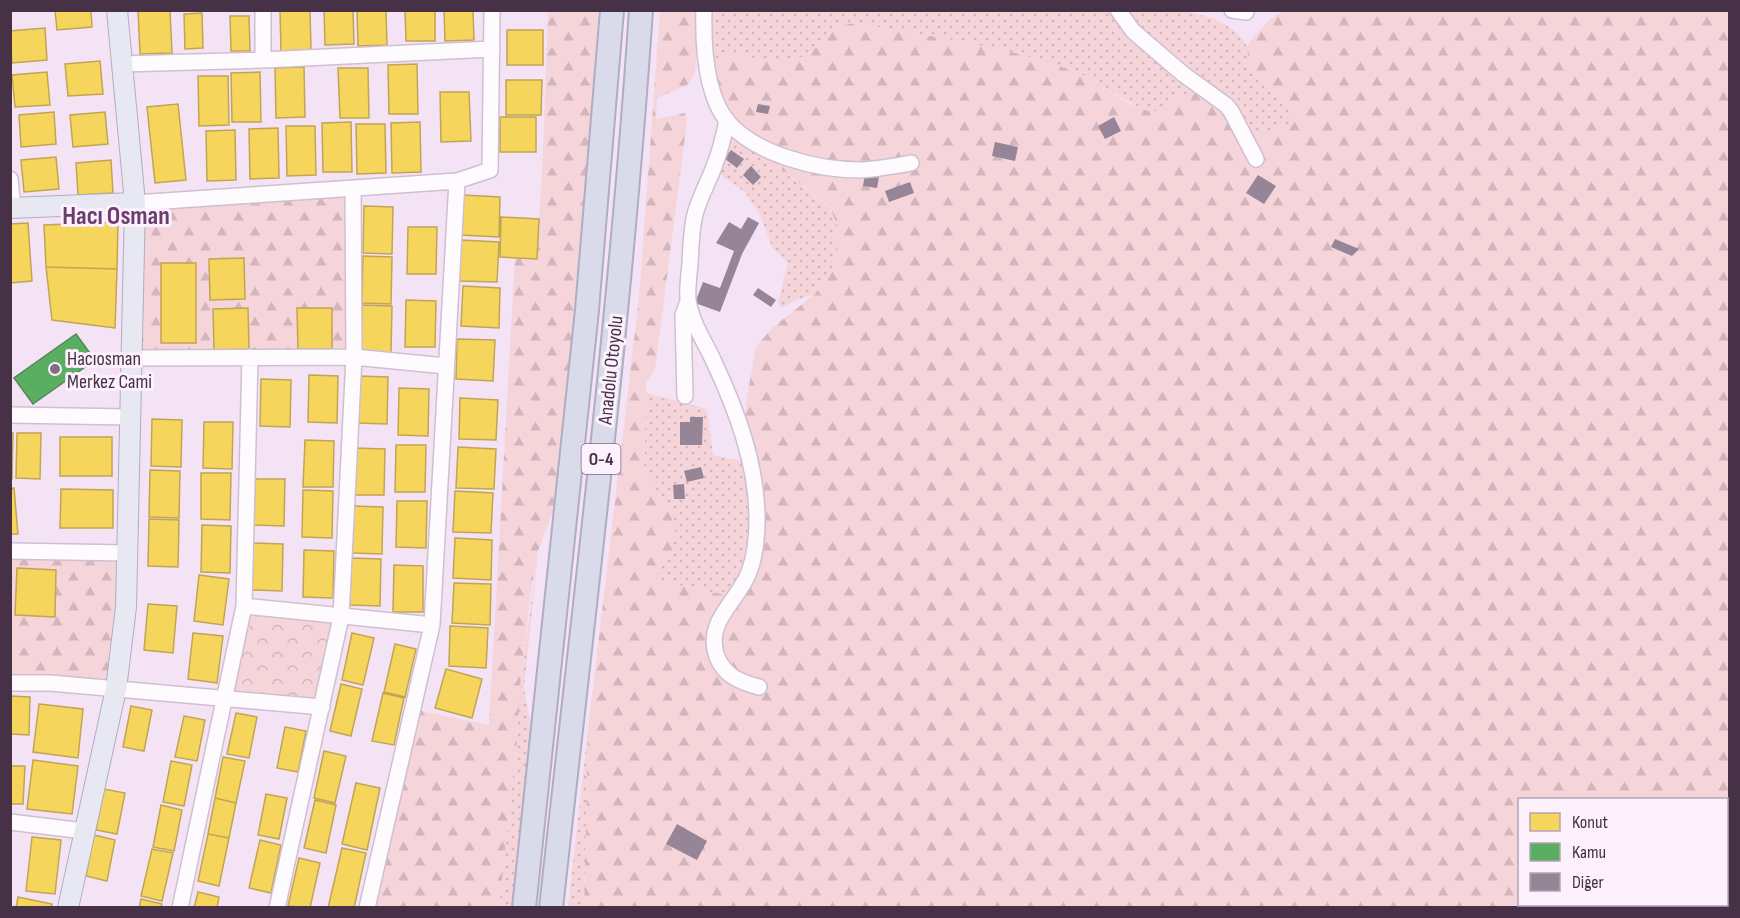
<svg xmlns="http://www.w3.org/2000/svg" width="1740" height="918" viewBox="0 0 1740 918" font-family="'Sofia Sans Condensed',sans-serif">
<defs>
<pattern id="grass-dots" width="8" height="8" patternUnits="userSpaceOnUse" patternTransform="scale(1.5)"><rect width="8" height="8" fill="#f5d4da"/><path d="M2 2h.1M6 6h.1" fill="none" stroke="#d3b6bc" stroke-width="1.8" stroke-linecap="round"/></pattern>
<pattern id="forest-firs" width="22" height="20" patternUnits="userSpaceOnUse" patternTransform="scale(1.5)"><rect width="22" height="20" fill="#f5d4da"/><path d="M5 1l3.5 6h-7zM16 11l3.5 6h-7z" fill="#d3b6bc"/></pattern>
<pattern id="park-crowns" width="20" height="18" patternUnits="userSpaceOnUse" patternTransform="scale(1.5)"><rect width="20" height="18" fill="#f5d4da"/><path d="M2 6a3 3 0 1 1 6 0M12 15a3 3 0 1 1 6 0" fill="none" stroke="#d3b6bc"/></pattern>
</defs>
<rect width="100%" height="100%" fill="#f4e3f5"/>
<path fill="url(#grass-dots)" d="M707 10H1109L1113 14C1152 4 1221 7 1245 43 1249 49 1247 59 1249 66 1252 80 1280 98 1292 106L1293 123 1269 133H1242L1181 95 1159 111H1145L1085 76 1021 55 872 26C865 25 855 23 849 24 829 28 818 52 799 58 777 64 751 57 730 54L717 62 716 72 705 36Z
M732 110 739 120 762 138 764 156 829 207 837 224 835 266 815 294 796 300 782 308 778 303 788 263 772 247 760 215 745 192 718 173Z
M646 393 707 409 713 455 750 463 757 516 736 597 653 580 672 551 673 513 644 472Z
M538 551 524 688 532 731 526 773 513 907 499 908 517 741 520 687Z
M588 730 584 907H568Z"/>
<path fill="url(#forest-firs)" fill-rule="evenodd" d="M548 11H598L593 117 555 506 538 551 531 590 520 687 517 741 499 907 367 908 413 709 489 725 515 258 537 259 543 152Z
M660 11H699L695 73 687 85 657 98 656 119 685 113 687 121 655 369 646 383 644 472 673 513 675 531 672 551 653 580 736 597 756 547 746 448V402L756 347 772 328 815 294 835 266 837 224 829 206 764 156 761 138C754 132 745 127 739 120 726 106 714 81 717 62L730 54C751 57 778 64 799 58 818 52 829 28 849 24 855 23 865 25 872 26 942 39 1018 47 1084 76 1103 85 1126 104 1144 110 1169 119 1177 78 1210 100 1222 108 1232 123 1242 133H1269L1293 123 1292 106 1269 91 1249 69 1247 45 1268 21 1284 11H1729V907L584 908 588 730 639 298ZM1520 800H1726V904H1520Z
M353 189 354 357 132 358 135 203Z
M11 551 127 553 116 689 11 683Z"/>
<path fill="url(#park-crowns)" d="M244 606 341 617 322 707 226 697Z"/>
<path fill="#f6d55c" stroke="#c1a456" stroke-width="1.5" d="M55 10H91L92 27 57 30Z
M138 10H170L172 53 140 54Z
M280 10H310L311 50 281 51Z
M324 10H353L354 44 325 45Z
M357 10H386L387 45 358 46Z
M405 10H435V41H406Z
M444 10H473L474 40 445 41Z
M202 13 203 48 185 49 184 14Z
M230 16H249L250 51H231Z
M45 28 47 60 12 63 10 31Z
M507 30H543V65H507Z
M100 61 103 94 68 96 65 64Z
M417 64 418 114H389L388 65Z
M304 67 305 117 276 118 275 68Z
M338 68H368L369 118H340Z
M47 72 50 105 15 107 12 75Z
M260 72 261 122H232L231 73Z
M198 76H228L229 125 199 126Z
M506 80H542L541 115H506Z
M440 92H469L471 141 441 142Z
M178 104 186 180 155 183 147 107Z
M54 112 56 144 21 147 19 115Z
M105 112 108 144 73 147 70 115Z
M500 117H536V152H500Z
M351 122 352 172H323L322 123Z
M420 122 421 172 392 173 391 123Z
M356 124H385L386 173 357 174Z
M286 126H315L316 175 287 176Z
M278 128 279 178 250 179 249 129Z
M235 130 236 180 207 181 206 131Z
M56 157 59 189 24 192 21 160Z
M111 160 113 193 78 195 76 163Z
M463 195 500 197 499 237 461 235Z
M364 206 393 207 392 254 363 253Z
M501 217 539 219 537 259 500 257Z
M118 222 117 269 46 267 44 225Z
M28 223 32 281 10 283V224Z
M408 227H437L436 274H407Z
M461 240 499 242 497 282 459 281Z
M363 256 392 257 391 304 362 303Z
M244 258 245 299 210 300 209 259Z
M161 263H196V343H161Z
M46 267 117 269 115 328 52 320Z
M463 286 500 288 499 328 461 326Z
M406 300 436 301 435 347H405Z
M362 305 392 306 391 353 361 352Z
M248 308 249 349 214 350 213 309Z
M297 308H332V349H298Z
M457 339 495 340 493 381 456 379Z
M309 375 338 376 337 423 308 422Z
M359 376 388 377 387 424 358 423Z
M261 379 291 380 290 427 260 426Z
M399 388 429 389 428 436 398 435Z
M460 398 498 400 496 440 459 439Z
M152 419 182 420 181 467 151 466Z
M204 422H233L232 469 203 468Z
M10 433H13L12 479H10Z
M17 433H41L40 479 16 478Z
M60 437H112V476H60Z
M305 440 334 441 333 487H303Z
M396 445H426L425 492H395Z
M458 447 496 449 494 489 456 488Z
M355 448 385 449 384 495H354Z
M150 470 180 471 179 518 149 517Z
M201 473H231L230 520 201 519Z
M255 479H285L284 526 254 525Z
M14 488 18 534H10V489Z
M61 489 113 490V528H60Z
M303 490 333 491 332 538 302 537Z
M455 491 493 493 491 533 453 532Z
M397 501H427L426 548 396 547Z
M353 506 383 507 382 554 352 553Z
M149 519 179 520 178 567 148 566Z
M202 525 231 526 230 573 201 572Z
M455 538 492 540 491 580 453 578Z
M253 543 283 544 282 591 252 590Z
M304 550 334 551 333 598 303 597Z
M351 558 381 559 380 606 350 605Z
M394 565 423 566V612H393Z
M17 568 56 570 55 617 15 615Z
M199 575 229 579 223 625 194 621Z
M454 583 491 584 490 625 452 623Z
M148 604 177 606 173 653 144 650Z
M450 626 488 628 486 668 449 666Z
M193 633 223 636 217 683 188 679Z
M352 633 374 638 363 685 342 680Z
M395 644 416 649 405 697 384 692Z
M446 669 482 679 472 718 435 708Z
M341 684 362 689 351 736 330 731Z
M383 693 404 698 394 745 372 741Z
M10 696 30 697 29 735 10 734Z
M39 704 83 709 78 758 33 752Z
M131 706 152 710 144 751 123 747Z
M236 713 257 717 249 758 227 754Z
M184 716 205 720 197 761 175 757Z
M285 727 306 731 298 772 277 768Z
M324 751 346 756 335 803 314 798Z
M223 757 245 761 236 803 215 798Z
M33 760 78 766 72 814 27 809Z
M171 761 192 765 184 806 163 802Z
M10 766H25L23 804H10Z
M356 783 380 788 367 850 342 844Z
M104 789 125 793 117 834 96 830Z
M266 794 287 798 279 839 258 835Z
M215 798 236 803 229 838 208 834Z
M315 800 336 805 326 853 304 848Z
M161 805 182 810 174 851 153 847Z
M208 834 229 838 219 886 198 881Z
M94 835 115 840 107 881 86 876Z
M32 837 61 840 55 894 26 891Z
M260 840 281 845 271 893 249 888Z
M342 848 366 853 354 908H328Z
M152 849 173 853 162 901 141 896Z
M299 858 320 863 310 908 288 906Z
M198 892 219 897 217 908H194Z
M18 897 52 904 51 908H16Z
M141 899 162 904 161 908H139Z"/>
<path fill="#5aae61" stroke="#548859" stroke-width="1.5" d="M76 334 95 360 33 404 14 378Z"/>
<path fill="#958596" d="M758 104 770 106 768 114 756 112Z
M1114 117 1121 131 1105 139 1098 126Z
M995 142 1018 147 1015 161 992 156Z
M731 150 744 159 737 168 725 159Z
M751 166 761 177 753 185 743 175Z
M865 174 879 177 877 188 863 186Z
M1258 175 1276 186 1264 204 1246 193Z
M910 182 914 193 889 202 885 191Z
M748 217 759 223 742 254 720 312 695 303 703 282 720 288 734 251 716 243 729 222 741 229Z
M1335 239 1359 249 1352 256 1331 247Z
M758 288 776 300 771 307 753 295Z
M690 417H703L702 445H680V422H690Z
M701 467 704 478 687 482 684 471Z
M684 484 685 499H674L673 485Z
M677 824 707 841 697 860 666 844Z"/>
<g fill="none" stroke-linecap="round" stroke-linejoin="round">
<defs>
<path id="minor" d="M263 10V60
M704 10C703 45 705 93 727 121 756 155 818 170 861 170 879 169 895 166 911 163
M1118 10 1133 31 1183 74 1226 105 1231 111 1256 159
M1232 10 1246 12
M122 64 263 60 492 49
M727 120C724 135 721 149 715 164 709 181 700 196 695 214 691 230 691 247 690 264 689 275 687 288 688 300 691 322 705 342 714 362 737 411 757 465 757 519 757 537 756 554 749 572 738 602 704 621 717 657 725 676 740 682 759 687
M10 179 13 207
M135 203 457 181 490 170 492 10
M132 358 354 357 446 366
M685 396 683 315 687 304
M10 415 130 417
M10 551 127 553
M244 606 432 625
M10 683H50L322 707
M10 822 84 831
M180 908 244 606 250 357
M277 908 341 617 354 357 353 189
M367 908 432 625 457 181"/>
<path id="major" d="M10 208 135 203
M68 908 116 689 126 607 135 203 117 10"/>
<path id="highway" d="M524 908 587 310 612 10
M551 908C584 609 621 310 641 10"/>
</defs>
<use href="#minor" stroke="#d0bfd1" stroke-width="18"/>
<use href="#major" stroke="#b0adc2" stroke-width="22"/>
<use href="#highway" stroke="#b0adc2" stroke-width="26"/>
<use href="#minor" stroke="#fdfbfe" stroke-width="15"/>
<use href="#major" stroke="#e7e8f2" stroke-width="20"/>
<use href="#highway" stroke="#d9dbea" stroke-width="22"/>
</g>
<circle fill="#836f84" stroke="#fcf1fc" stroke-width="2" cx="55" cy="369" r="6"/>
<g text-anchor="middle" stroke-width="6" stroke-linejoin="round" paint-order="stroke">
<rect fill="#fcf1fc" stroke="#7d6b7d" stroke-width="1.5" x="581.5" y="444" width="39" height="30" rx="4.5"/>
<g font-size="18" font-weight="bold" fill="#463147">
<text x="601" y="465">O-4</text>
</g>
<g font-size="20" fill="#463147" stroke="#fcf1fc" text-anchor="start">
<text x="67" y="365">Hacıosman<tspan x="67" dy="23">Merkez Cami</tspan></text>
</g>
<g font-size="20" fill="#463147" stroke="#fcf1fc">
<text transform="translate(610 370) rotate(-84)" y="7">Anadolu Otoyolu</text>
</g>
<g font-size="26" font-weight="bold" fill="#6a3d6e" stroke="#fcf1fc">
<text x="116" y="224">Hacı Osman</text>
</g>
</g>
<rect width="1740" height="918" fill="none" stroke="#463147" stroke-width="24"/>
<rect x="1518" y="798" width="210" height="108" fill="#fcf1fc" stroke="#b3a4b4" stroke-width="1.5"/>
<rect x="1530" y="813" width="30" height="18" fill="#f6d55c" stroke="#b3a4b4" stroke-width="1.5"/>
<text x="1572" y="828" font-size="18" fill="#463147">Konut</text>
<rect x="1530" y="843" width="30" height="18" fill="#5aae61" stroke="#b3a4b4" stroke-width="1.5"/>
<text x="1572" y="858" font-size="18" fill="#463147">Kamu</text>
<rect x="1530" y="873" width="30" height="18" fill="#958596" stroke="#b3a4b4" stroke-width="1.5"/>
<text x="1572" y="888" font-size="18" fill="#463147">Diğer</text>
</svg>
